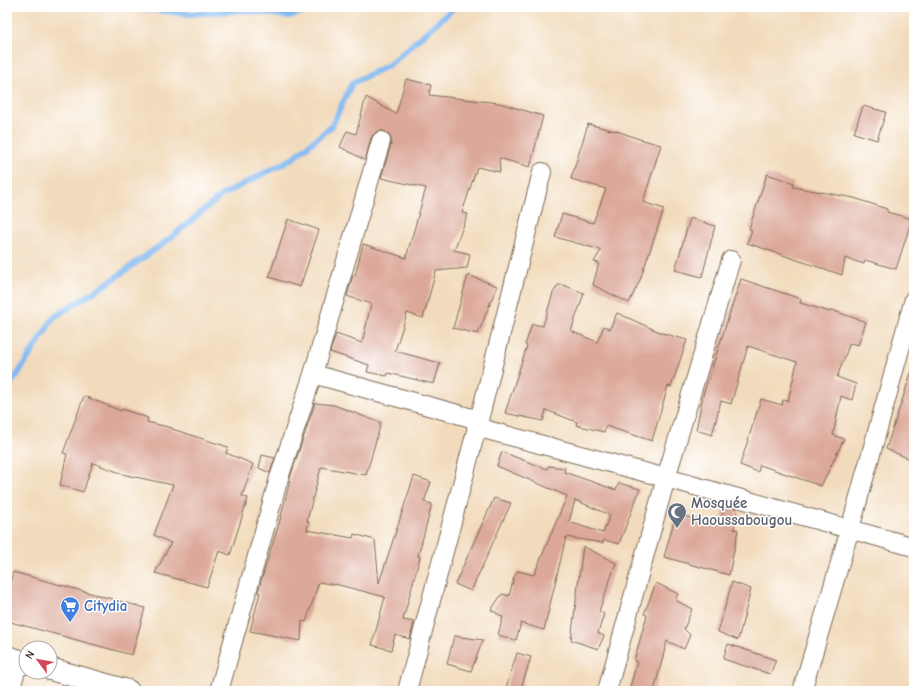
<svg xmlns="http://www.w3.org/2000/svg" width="921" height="698" viewBox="0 0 921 698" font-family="'Comic Neue',sans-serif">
<rect width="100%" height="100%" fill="#fff"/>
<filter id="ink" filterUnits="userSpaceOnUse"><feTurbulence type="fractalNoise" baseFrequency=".025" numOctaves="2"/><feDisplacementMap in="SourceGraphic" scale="8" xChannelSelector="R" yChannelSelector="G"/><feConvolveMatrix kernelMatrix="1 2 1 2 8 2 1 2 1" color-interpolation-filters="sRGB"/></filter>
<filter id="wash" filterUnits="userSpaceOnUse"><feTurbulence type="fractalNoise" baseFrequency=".012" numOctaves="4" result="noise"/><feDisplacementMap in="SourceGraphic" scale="16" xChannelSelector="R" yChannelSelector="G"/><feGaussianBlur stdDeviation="0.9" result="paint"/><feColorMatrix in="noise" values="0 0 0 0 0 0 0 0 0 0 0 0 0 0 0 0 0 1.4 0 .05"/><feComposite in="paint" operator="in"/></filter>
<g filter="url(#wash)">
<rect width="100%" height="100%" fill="#f2dbbc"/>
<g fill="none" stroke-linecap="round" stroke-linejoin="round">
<path stroke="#81b9f1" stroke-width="6" d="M129 7 189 14 243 10 288 16 319 7
M7 387 16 377 54 317 105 285 168 240 222 195 292 159 332 126 352 83 389 65 455 7"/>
</g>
<g id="blocks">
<path fill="#dca899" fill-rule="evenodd" d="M406 79 431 85 429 95 499 103 543 116 530 167 499 158 500 172 477 167 462 213 468 214 454 250 470 254 467 268 436 271 423 318 407 313 395 351 440 363 434 384 388 373 387 376 367 372 369 365 330 352 336 334 362 343 371 304 347 296 353 275 355 276 363 244 406 258 426 188 381 178 391 144V138L389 134 384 131H378L374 134 371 138 365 160 340 147 347 131 356 134 366 97 396 114Z
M863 106 886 112 877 140 854 133Z
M588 124 615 131V130L636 138 661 145 643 202 664 209 640 280 629 303 593 285 599 263 594 262 601 250 555 237 562 214 593 223 606 189 571 179Z
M767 174 794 183 793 187 854 198 887 209V212L912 219 896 269 865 260 864 264 845 258 842 275 747 243 752 230 749 229Z
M690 218 715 226 702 277 675 270Z
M288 219 319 230 300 287 269 277Z
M468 275 497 286 478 334 453 328Z
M741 279 801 299 800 303 830 312 831 310 866 322 858 345 850 343 837 377 856 384 852 400 841 396 833 435 844 439 821 486 760 465 758 472 740 465 761 399 782 405 783 400 788 401 797 362 748 346 731 404 721 401 712 435 696 430 703 395Z
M558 285H563L584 293 571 331 597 342 604 326 610 329 617 313 662 333 687 340 671 387 668 386 652 441 606 426 604 432 576 425 577 422 546 410 543 421 505 413 527 346 525 345 532 324 543 326 553 293Z
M911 373H914V448L910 459 886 449Z
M84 396 121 411 122 409 148 418 147 422 172 428V429L228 447 226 453 253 464 242 496 248 498 230 555 219 551 207 587 155 573 171 543 154 535 173 485 126 475 93 463 83 492 60 485 67 454 63 453Z
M315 403 334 405 381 423 366 475 321 467 307 521 309 522 307 530 353 538 354 534 375 540 379 583 414 476 431 482 424 502 432 504 418 556 420 557 403 620 414 622 410 639 395 635 391 650 372 645 385 597 335 584V585L319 582 306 622 302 621 301 641 250 631 260 593H258L262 578 280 520 290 481H289Z
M502 452 547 469 548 466 565 468 564 472 616 490 619 483 640 489 619 544 604 540 603 543 566 537 544 630 521 623 516 640 498 635 503 617 491 610 502 594 509 596 514 577 518 571 534 575 567 496 497 466ZM575 500 610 515 603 533 569 522Z
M262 455 275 458 270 473 259 468Z
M494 498 511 503 471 591 455 584Z
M725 505 737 509 734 529 738 530 729 575 664 557 676 514 720 525Z
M583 546 616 563 599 611 604 614 598 633 604 636 598 649 571 640Z
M13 572 145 608 132 655 7 621V593Z
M732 582 751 589 738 640 718 632Z
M656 583 678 594 675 600 692 609 684 629 690 635 684 649 667 641 654 691H629L637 662 634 661 647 615 644 614Z
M454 636 483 640 471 671 447 664Z
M728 644 776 660 770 674 723 659Z
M517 653 531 657 520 691H505Z"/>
</g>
</g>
<g filter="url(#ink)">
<use href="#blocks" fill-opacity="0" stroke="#7b6855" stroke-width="1"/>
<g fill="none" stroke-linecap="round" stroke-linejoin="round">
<defs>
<path id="street" d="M313 374 479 420
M476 427 666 478 914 547
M10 691 19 661
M219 691 279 478 313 374 381 141
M407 691 479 420 542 172
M607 691 666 478 731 260
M802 691 850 529 914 299"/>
<path id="primary" d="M7 657 26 663
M50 669 128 691"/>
</defs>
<use href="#street" stroke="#7b6855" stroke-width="20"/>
<use href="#primary" stroke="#7b6855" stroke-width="24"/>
<use href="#street" stroke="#fff" stroke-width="18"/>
<use href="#primary" stroke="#fff" stroke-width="22"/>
</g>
</g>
<defs>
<symbol id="mosque-pin" viewBox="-11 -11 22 30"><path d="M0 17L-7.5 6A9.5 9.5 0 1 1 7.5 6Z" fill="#6b7280" stroke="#fff"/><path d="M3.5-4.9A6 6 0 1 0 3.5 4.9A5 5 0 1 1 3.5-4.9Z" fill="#fff"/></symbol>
<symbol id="supermarket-pin" viewBox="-11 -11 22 30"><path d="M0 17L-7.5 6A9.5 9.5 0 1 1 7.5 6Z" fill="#3f7fe0" stroke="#fff"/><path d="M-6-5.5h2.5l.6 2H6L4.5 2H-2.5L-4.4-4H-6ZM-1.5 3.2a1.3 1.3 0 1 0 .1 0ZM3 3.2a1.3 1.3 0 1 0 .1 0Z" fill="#fff"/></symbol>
</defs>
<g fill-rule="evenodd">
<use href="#mosque-pin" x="666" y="501" width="22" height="30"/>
<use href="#supermarket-pin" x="59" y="595" width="22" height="30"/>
</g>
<g text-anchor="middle" stroke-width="3" stroke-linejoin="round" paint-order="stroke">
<g font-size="15" font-weight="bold" fill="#5b616d" stroke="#fff" text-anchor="start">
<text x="691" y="508">Mosquée<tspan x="691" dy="17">Haoussabougou</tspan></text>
</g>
<g font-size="15" font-weight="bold" fill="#366cbe" stroke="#fff" text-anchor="start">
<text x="84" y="611">Citydia</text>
</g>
</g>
<rect width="921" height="698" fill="none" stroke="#fff" stroke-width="24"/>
<g transform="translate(38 660) rotate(302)"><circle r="19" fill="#ffffff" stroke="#b1aaa5"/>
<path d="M0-3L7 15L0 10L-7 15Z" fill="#d1495b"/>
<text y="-6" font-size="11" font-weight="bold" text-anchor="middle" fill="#3b2a1e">N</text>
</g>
</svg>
